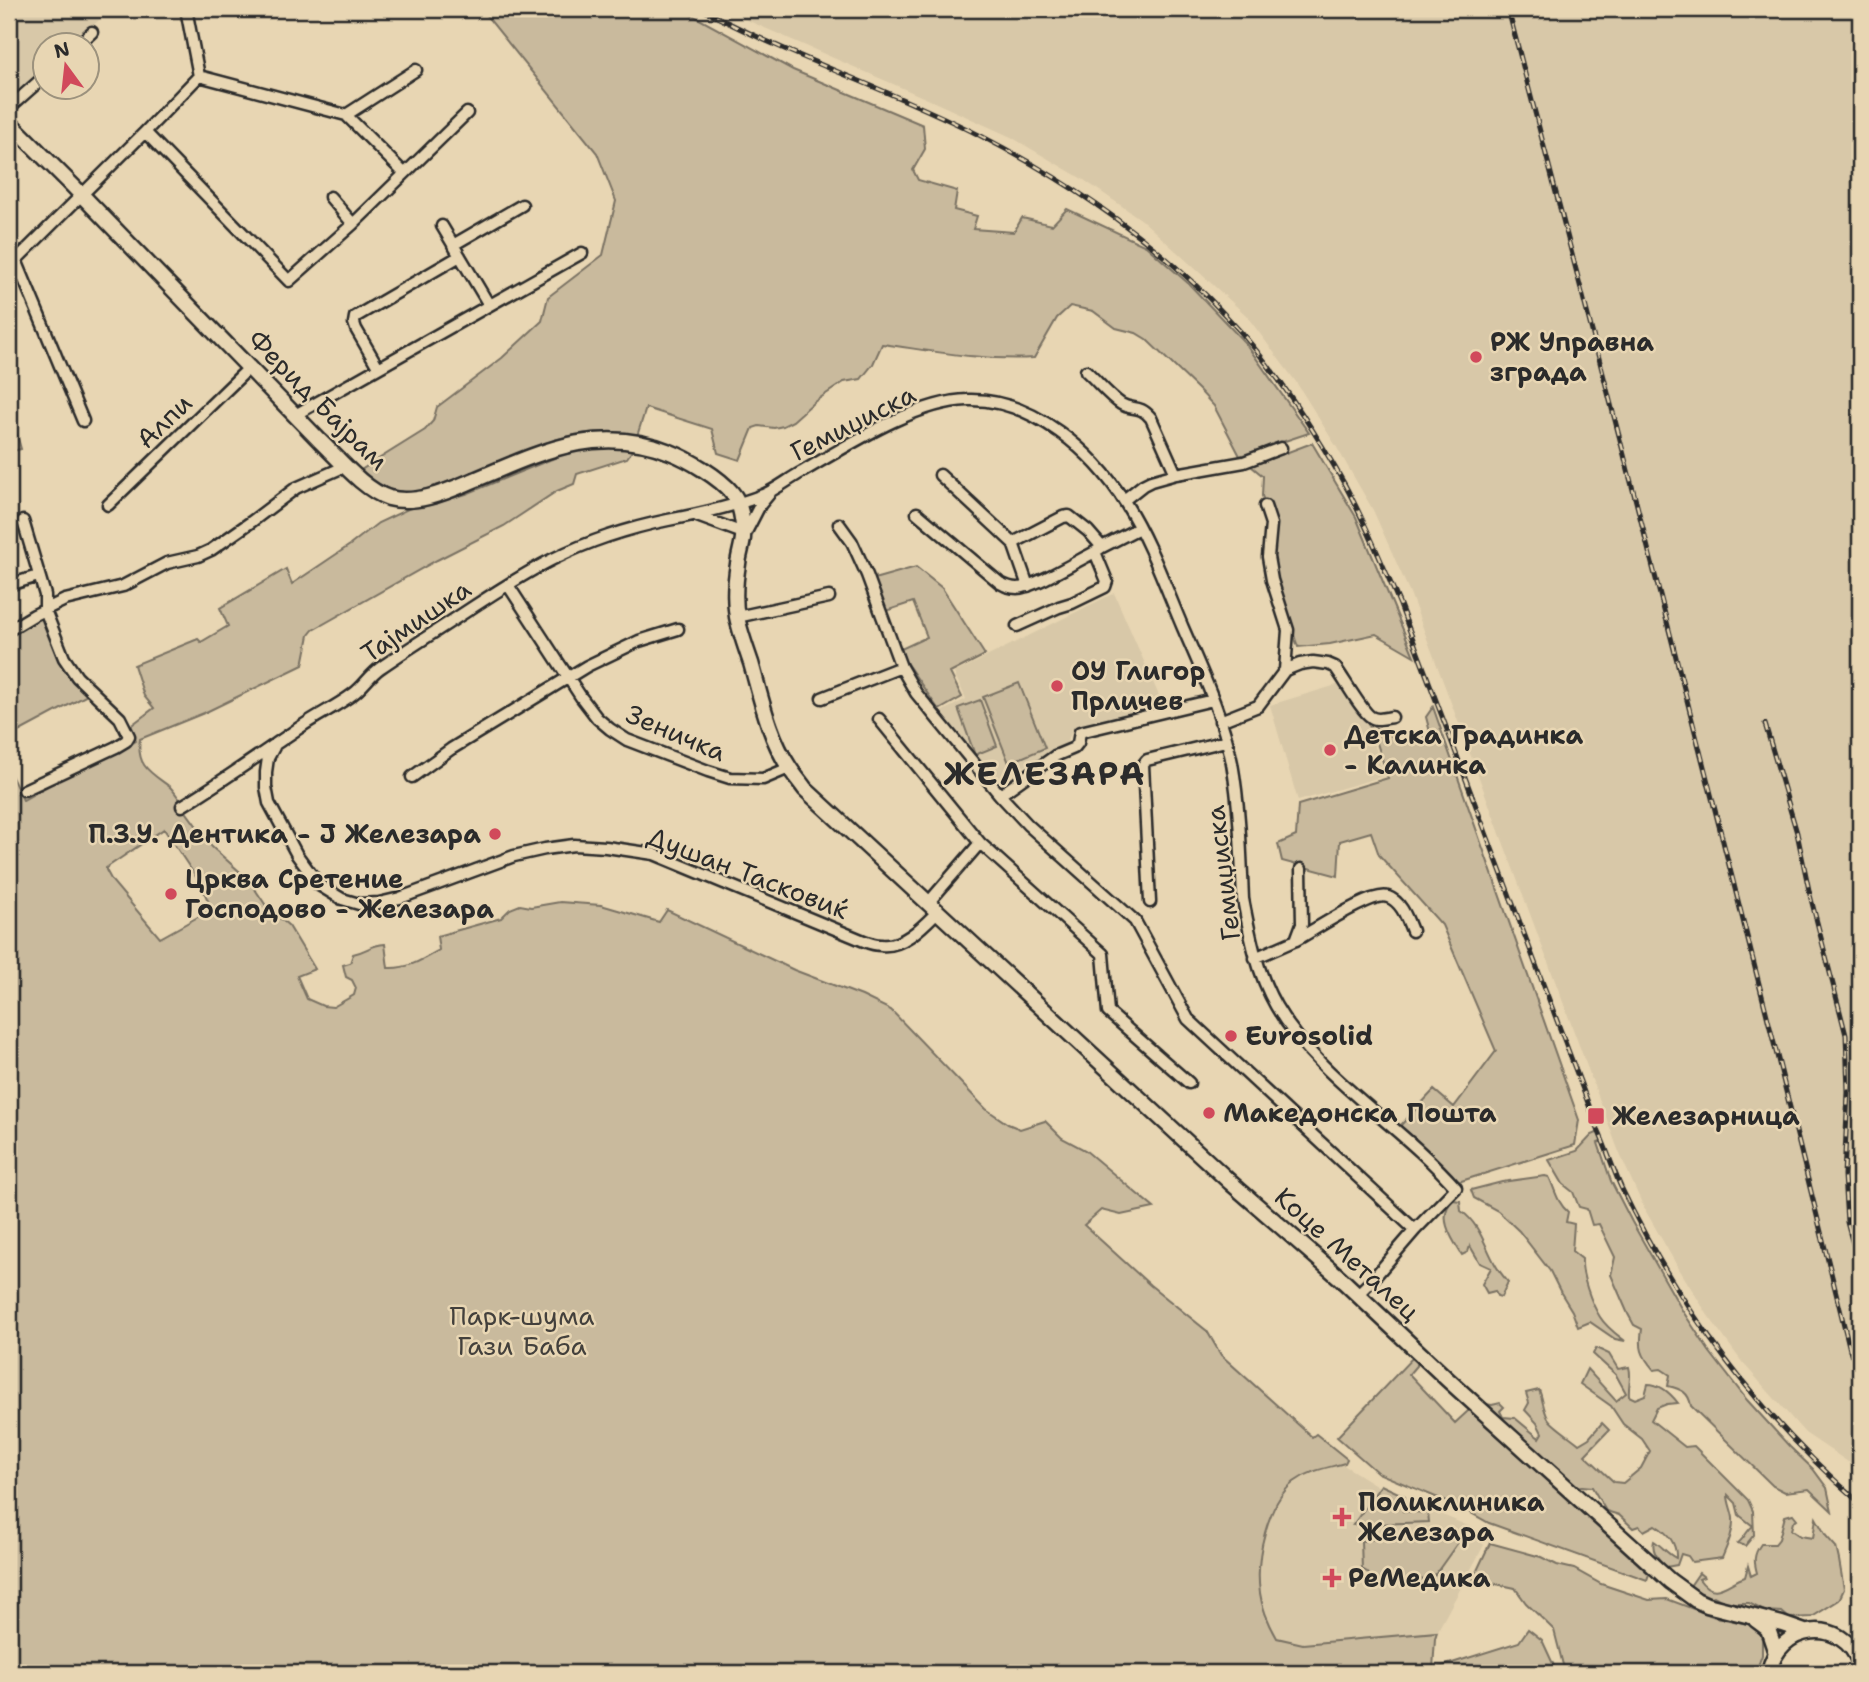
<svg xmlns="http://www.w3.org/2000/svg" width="1869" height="1682" viewBox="0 0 1869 1682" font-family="'Shantell Sans',sans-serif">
<rect width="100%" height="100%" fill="#e8d6b3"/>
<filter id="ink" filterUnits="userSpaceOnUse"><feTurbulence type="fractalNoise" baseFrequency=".0143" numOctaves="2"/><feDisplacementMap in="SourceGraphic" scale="14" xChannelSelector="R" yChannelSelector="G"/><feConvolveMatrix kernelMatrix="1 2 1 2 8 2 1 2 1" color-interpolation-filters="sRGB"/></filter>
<g filter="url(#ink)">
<path fill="#d8c8a8" d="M9 9H111L72 45 46 46 45 70 9 104Z
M726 9H1860V1470L1805 1433 1742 1362 1707 1314 1676 1264 1644 1208 1619 1152 1410 593 1373 510 1336 446 1296 382 1246 315 1142 220 1084 180 1011 137 932 101 749 21Z
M1114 593 1160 698 1117 717 1073 729 1066 744 993 783 941 712 966 699 954 673Z
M1340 684 1368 723 1384 776 1298 801 1270 705Z
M1342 1464 1384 1490 1473 1528 1484 1545 1437 1632 1303 1644 1277 1639 1270 1626 1263 1606 1260 1595 1258 1572 1268 1522 1284 1492 1297 1481 1313 1472Z"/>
<path fill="#c9ba9d" stroke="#7a7264" stroke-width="2" fill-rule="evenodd" d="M481 9H681L793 70 923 125 925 149 913 170 918 180 957 191 954 210 977 216 973 229 1014 232 1022 218 1052 225 1067 209 1146 246 1189 284 1246 344 1309 433 1240 456 1214 406 1199 390 1146 339 1136 333 1116 328 1093 311 1070 306 1057 318 1034 358C982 361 933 351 882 344L873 364 861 379 844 382 814 402 793 421 783 426 774 428 759 426 753 428 740 460 718 453 712 429 646 408 637 436C574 420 516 456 458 478 444 483 428 491 413 492 392 494 374 484 361 470L425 430 433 421 437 407 502 358 542 321 548 297 603 255 616 201 597 153Z
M9 406 21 449 9 452Z
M1312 443 1356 517 1414 656 1376 634 1330 644 1298 647 1277 585 1272 561 1275 528 1262 496 1263 476 1251 466Z
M606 446 634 448 627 458 577 474 574 484 557 491 504 526 437 560 313 630 309 635 303 665 204 713 140 739C136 766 150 772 170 787 175 792 179 799 184 805L182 806 212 847 248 879 267 907 289 926 315 969 297 976 307 999 323 1006 333 1007 354 995 356 988 352 980 346 977 343 965 350 963 353 954C367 951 370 945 385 944L388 968C408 969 422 960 439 950L437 936 501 918 510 909 520 905 531 907 560 902 601 905 659 922 667 910 794 970 862 996 891 1010 986 1109 1008 1124 1020 1129 1045 1121 1062 1138 1085 1150 1154 1208 1121 1215 1101 1210 1084 1225 1150 1285 1207 1331 1221 1355 1312 1437 1316 1434 1347 1459 1345 1463C1327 1468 1310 1470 1294 1482 1267 1503 1255 1559 1260 1593 1262 1609 1269 1624 1277 1638L1303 1644 1437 1632 1435 1638 1433 1669 1519 1642 1528 1629 1542 1640 1554 1666 1550 1673H9V771L23 800 55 782 122 750 136 741 129 727 154 708 144 696 134 665 198 639 201 642 228 626 220 608 286 569 292 584 350 545 378 523 410 508 423 507 466 494 569 452ZM164 829 200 883 210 905 208 911 205 913 160 938 112 881 106 870V868Z
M916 567 942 588 985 655 950 673 962 697 939 710 905 661 901 649 927 637 913 602 886 611 874 579Z
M45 610 64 658 93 692 9 737V630Z
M1019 683 1045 748 1009 763 983 697Z
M980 700 997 746 975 755 958 708Z
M1433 707 1579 1120 1575 1145 1458 1182 1400 1126 1434 1090 1454 1107 1496 1051 1442 925 1379 855 1371 832 1340 841 1338 876 1282 861 1278 844 1296 836 1298 805 1388 778 1377 743 1368 723 1384 733 1409 743 1430 732 1426 717Z
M1599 1132 1603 1141 1598 1143 1611 1181 1632 1222 1682 1310 1709 1351 1747 1400 1790 1447 1813 1469 1827 1488 1832 1511 1809 1489 1785 1492 1773 1486 1691 1406C1689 1392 1681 1389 1668 1386L1670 1375 1661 1369 1654 1370C1641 1355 1639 1348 1642 1329L1634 1325 1628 1314 1611 1275 1615 1257 1599 1224 1592 1225 1587 1209 1579 1207 1573 1192 1563 1184 1549 1160 1577 1151 1592 1135Z
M1545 1176 1549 1177C1555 1189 1557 1203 1568 1212L1566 1222 1574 1224 1572 1251 1582 1259C1581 1275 1591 1303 1600 1317 1606 1327 1616 1334 1625 1341L1615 1339 1590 1322 1578 1327 1572 1311 1561 1293 1550 1271 1519 1231 1498 1211 1474 1198 1471 1190 1502 1182Z
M1453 1200 1460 1201 1461 1211C1479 1223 1485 1246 1495 1264 1498 1270 1503 1276 1508 1282L1501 1297 1497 1296 1495 1291 1487 1293 1482 1284 1491 1268 1480 1263 1470 1246 1468 1252 1462 1255C1452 1239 1436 1216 1453 1200Z
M1596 1348 1609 1354 1618 1369 1629 1367C1632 1377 1628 1385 1629 1396L1635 1399 1645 1395 1648 1384C1660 1384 1671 1394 1678 1403L1667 1404 1657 1408 1651 1420 1685 1447 1694 1446 1748 1500 1753 1511 1754 1535 1745 1546 1738 1543C1744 1539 1747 1530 1753 1526L1739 1515 1736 1503 1728 1495C1728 1503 1732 1510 1733 1518 1734 1531 1727 1546 1722 1558L1692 1562 1688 1556 1681 1554 1677 1565 1666 1567C1659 1559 1651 1552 1654 1541 1662 1546 1667 1554 1676 1558 1677 1543 1668 1533 1655 1525L1644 1531 1639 1526 1633 1528 1619 1515 1606 1511 1592 1487 1582 1486 1574 1487 1489 1412 1486 1404 1492 1405 1500 1403 1504 1407 1500 1411 1503 1417 1515 1418 1539 1438 1542 1433 1537 1423 1525 1410 1529 1403 1526 1393 1539 1390C1543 1399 1543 1409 1548 1418 1552 1425 1571 1437 1579 1444L1589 1438 1602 1423 1609 1430 1585 1455 1614 1482 1623 1483 1641 1468 1650 1451 1642 1439 1623 1424 1611 1406 1580 1384 1587 1369 1616 1401 1626 1393 1616 1375 1593 1354Z
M1414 1356 1420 1361 1409 1374 1455 1423 1469 1410 1649 1574 1647 1580 1489 1523 1462 1508 1378 1473 1337 1437Z
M1381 1485 1405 1496 1403 1511 1428 1513 1429 1522 1353 1525Z
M1793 1514 1797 1519 1793 1522 1791 1530 1800 1536 1813 1538 1816 1518 1826 1536 1836 1547 1839 1560 1844 1589 1839 1600 1812 1617 1789 1618 1782 1612 1764 1611 1749 1603H1726L1714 1596 1704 1598 1695 1592 1690 1586 1699 1573 1704 1577 1699 1579C1715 1602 1728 1582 1745 1577L1748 1566 1751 1576 1757 1573C1754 1562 1753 1555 1761 1544H1775L1779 1539 1785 1516Z
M1464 1534 1432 1579 1374 1581 1367 1572 1362 1569 1361 1541 1402 1535Z
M1490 1543 1541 1557 1557 1565 1574 1569 1601 1584 1649 1600 1667 1599 1715 1617 1748 1624 1758 1629 1762 1639V1655L1758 1666 1757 1673H1571L1563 1665 1554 1630 1526 1603 1515 1588 1473 1579Z"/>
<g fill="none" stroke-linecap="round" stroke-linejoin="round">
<defs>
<path id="street" d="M186 9 199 76
M77 46 92 32
M199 76 346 115 416 70
M9 108 46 75
M346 115 404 173
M145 132 289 281 353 224 467 113
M330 197 353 224
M442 226 489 305
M453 245 522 205
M16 260 83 421
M9 267 145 132 199 76
M378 367 356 329 354 323 355 317 460 256
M1086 371C1097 381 1108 395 1121 404 1133 411 1139 404 1151 418L1176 474
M295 415 582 253
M940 475 1013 543 1028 586
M1124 500 1143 485 1151 481 1176 474 1244 462 1281 448
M108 505 250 367
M1265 506 1271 524 1268 557 1272 580 1288 630 1285 670
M917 513 1000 583C1006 586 1010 588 1017 588 1035 587 1077 561 1095 552L1102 547 1139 528
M697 516 743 533
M23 521 45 595V610L64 658 77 677 120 718 129 736 126 741 116 747 24 790
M839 524 852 542 867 575 901 667 916 693 1000 795 1028 825 1135 921 1188 1019 1415 1230
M745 534 760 505 770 493
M1013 543 1063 517 1069 516 1088 531 1102 547
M9 585 38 576
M508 585 581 697 597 718 610 729 627 740 708 771 730 778 763 779 789 768
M737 617 829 597
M1017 626 1059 607 1072 603 1105 587 1107 581 1095 552
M9 630 34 615 65 600 123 586 167 563 198 556 211 550 251 522 296 488 346 466
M822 698 901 667
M879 719 980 843 1103 954 1108 1012 1189 1083
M1220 721 1258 706 1285 670 1300 664 1313 662 1328 664 1335 667C1343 677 1362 712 1371 717 1377 721 1386 718 1392 717
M274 747 268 758 266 772V787L269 803 297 855 319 885 342 899 359 904 379 903 400 898 514 856 545 849 574 845 606 847 654 854 864 941C869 943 875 945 881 945 903 948 924 925 938 911
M412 777 451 749 587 666 639 641 678 629
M1000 795 1055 756 1074 748 1078 743 1080 732 1213 700
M182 806C223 781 262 753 302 726 318 715 337 706 353 694 363 687 370 675 380 668 403 652 427 637 450 622 484 600 517 577 553 559 589 541 629 528 668 520 700 514 732 507 763 495 777 489 789 479 802 472 847 446 916 401 968 400 1032 398 1094 452 1126 504 1150 542 1165 586 1183 628 1202 672 1223 716 1232 763 1240 808 1241 854 1243 899 1250 936 1257 973 1276 1006 1318 1078 1401 1125 1456 1188L1415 1230 1372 1280 1357 1295
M929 902 980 843
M1150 902 1143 765 1147 760 1226 741
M1296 940C1313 931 1372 891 1388 897 1402 902 1407 919 1412 931
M1255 958 1296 940 1302 924 1301 869"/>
<path id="secondary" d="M9 122 73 186 320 441C339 459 364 490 389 498 414 505 444 493 467 483 535 455 595 422 670 452 688 459 719 477 732 493 741 503 744 524 743 538 742 547 739 555 738 564 735 582 734 600 737 617 740 632 746 648 751 663 761 698 769 737 789 767 794 775 800 782 805 789L1231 1183 1339 1277 1447 1379 1670 1581 1696 1600 1707 1605 1782 1624 1805 1632
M1756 1620 1768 1629 1776 1653
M1769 1673C1777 1623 1844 1615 1860 1664"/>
</defs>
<use href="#street" stroke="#2b2b2b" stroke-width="15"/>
<use href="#secondary" stroke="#2b2b2b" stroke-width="19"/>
<use href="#street" stroke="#e8d6b3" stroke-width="10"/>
<use href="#secondary" stroke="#e8d6b3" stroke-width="14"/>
<defs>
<path id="rail" d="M702 9C792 58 890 89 981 136 1072 183 1157 241 1227 317 1272 364 1313 428 1345 485 1366 524 1383 565 1400 605L1599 1132C1607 1150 1613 1169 1621 1187 1680 1310 1757 1413 1860 1503
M1508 9C1625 456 1741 904 1851 1354L1860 1370
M1765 724 1797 833 1810 895 1846 1035 1848 1092 1844 1175 1847 1222 1860 1270"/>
</defs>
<use href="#rail" stroke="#2b2b2b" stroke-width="5"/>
<use href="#rail" stroke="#e8d6b3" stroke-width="2.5" stroke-dasharray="8" stroke-linecap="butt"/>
</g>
</g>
<g fill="#d1495b" stroke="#e8d6b3" stroke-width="2.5">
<circle cx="1476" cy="357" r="7"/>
<circle cx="1057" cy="686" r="7"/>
<circle cx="1330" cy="750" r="7"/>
<circle cx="495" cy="834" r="7"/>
<circle cx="171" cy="894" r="7"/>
<circle cx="1231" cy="1036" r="7"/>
<circle cx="1209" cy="1113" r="7"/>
<rect x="1587" y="1107" width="18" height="18" rx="3.5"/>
<path d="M1338.5 1506.5h7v7h7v7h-7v7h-7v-7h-7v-7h7z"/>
<path d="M1328.5 1567.5h7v7h7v7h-7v7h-7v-7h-7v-7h7z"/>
</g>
<g text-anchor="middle" stroke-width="5" stroke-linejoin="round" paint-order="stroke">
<g font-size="26" font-weight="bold" fill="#2b2b2b" stroke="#e8d6b3" text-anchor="start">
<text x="1490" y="351">РЖ Управна<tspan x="1490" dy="30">зграда</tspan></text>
<text x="1071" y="680">ОУ Глигор<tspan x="1071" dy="30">Прличев</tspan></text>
<text x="1344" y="744">Детска Градинка<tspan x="1344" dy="30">- Калинка</tspan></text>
<text x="481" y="843" text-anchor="end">П.З.У. Дентика - Ј Железара</text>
<text x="185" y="888">Црква Сретение<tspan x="185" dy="30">Господово - Железара</tspan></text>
<text x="1245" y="1045">Eurosolid</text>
<text x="1223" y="1122">Македонска Пошта</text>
<text x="1612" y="1125">Железарница</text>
<text x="1358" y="1511">Поликлиника<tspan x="1358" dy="30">Железара</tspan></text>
<text x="1348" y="1587">РеМедика</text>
</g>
<g font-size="26" fill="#2b2b2b" stroke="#e8d6b3">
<text transform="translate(318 400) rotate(45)" y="9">Ферид Бајрам</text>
<text transform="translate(164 421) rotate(-44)" y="9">Алпи</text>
<text transform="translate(853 423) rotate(-27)" y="9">Гемиџиска</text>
<text transform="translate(416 621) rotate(-34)" y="9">Тајмишка</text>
<text transform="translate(676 733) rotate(23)" y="9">Зеничка</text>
<text transform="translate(748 873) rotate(21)" y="9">Душан Тасковиќ</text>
<text transform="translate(1223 873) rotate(-97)" y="9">Гемиџиска</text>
<text transform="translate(1347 1254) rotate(42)" y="9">Коце Металец</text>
</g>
<g font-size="26" fill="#43403c" stroke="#e8d6b3">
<text x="522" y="1325">Парк-шума<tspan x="522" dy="30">Гази Баба</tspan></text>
</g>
<g font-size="33" font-weight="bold" letter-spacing="2" fill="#2b2b2b" stroke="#e8d6b3">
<text x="1045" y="785">ЖЕЛЕЗАРА</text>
</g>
</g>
<rect width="1869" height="1682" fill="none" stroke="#e8d6b3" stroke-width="35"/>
<rect x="18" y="18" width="1834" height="1647" fill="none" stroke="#2b2b2b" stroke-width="2.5" filter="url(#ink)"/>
<g transform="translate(66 66) rotate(345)"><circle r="33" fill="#e8d6b3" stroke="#9c927d" stroke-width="2"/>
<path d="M0-5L12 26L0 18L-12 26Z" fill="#d1495b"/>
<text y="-10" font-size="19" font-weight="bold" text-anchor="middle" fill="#2b2b2b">N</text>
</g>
</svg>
